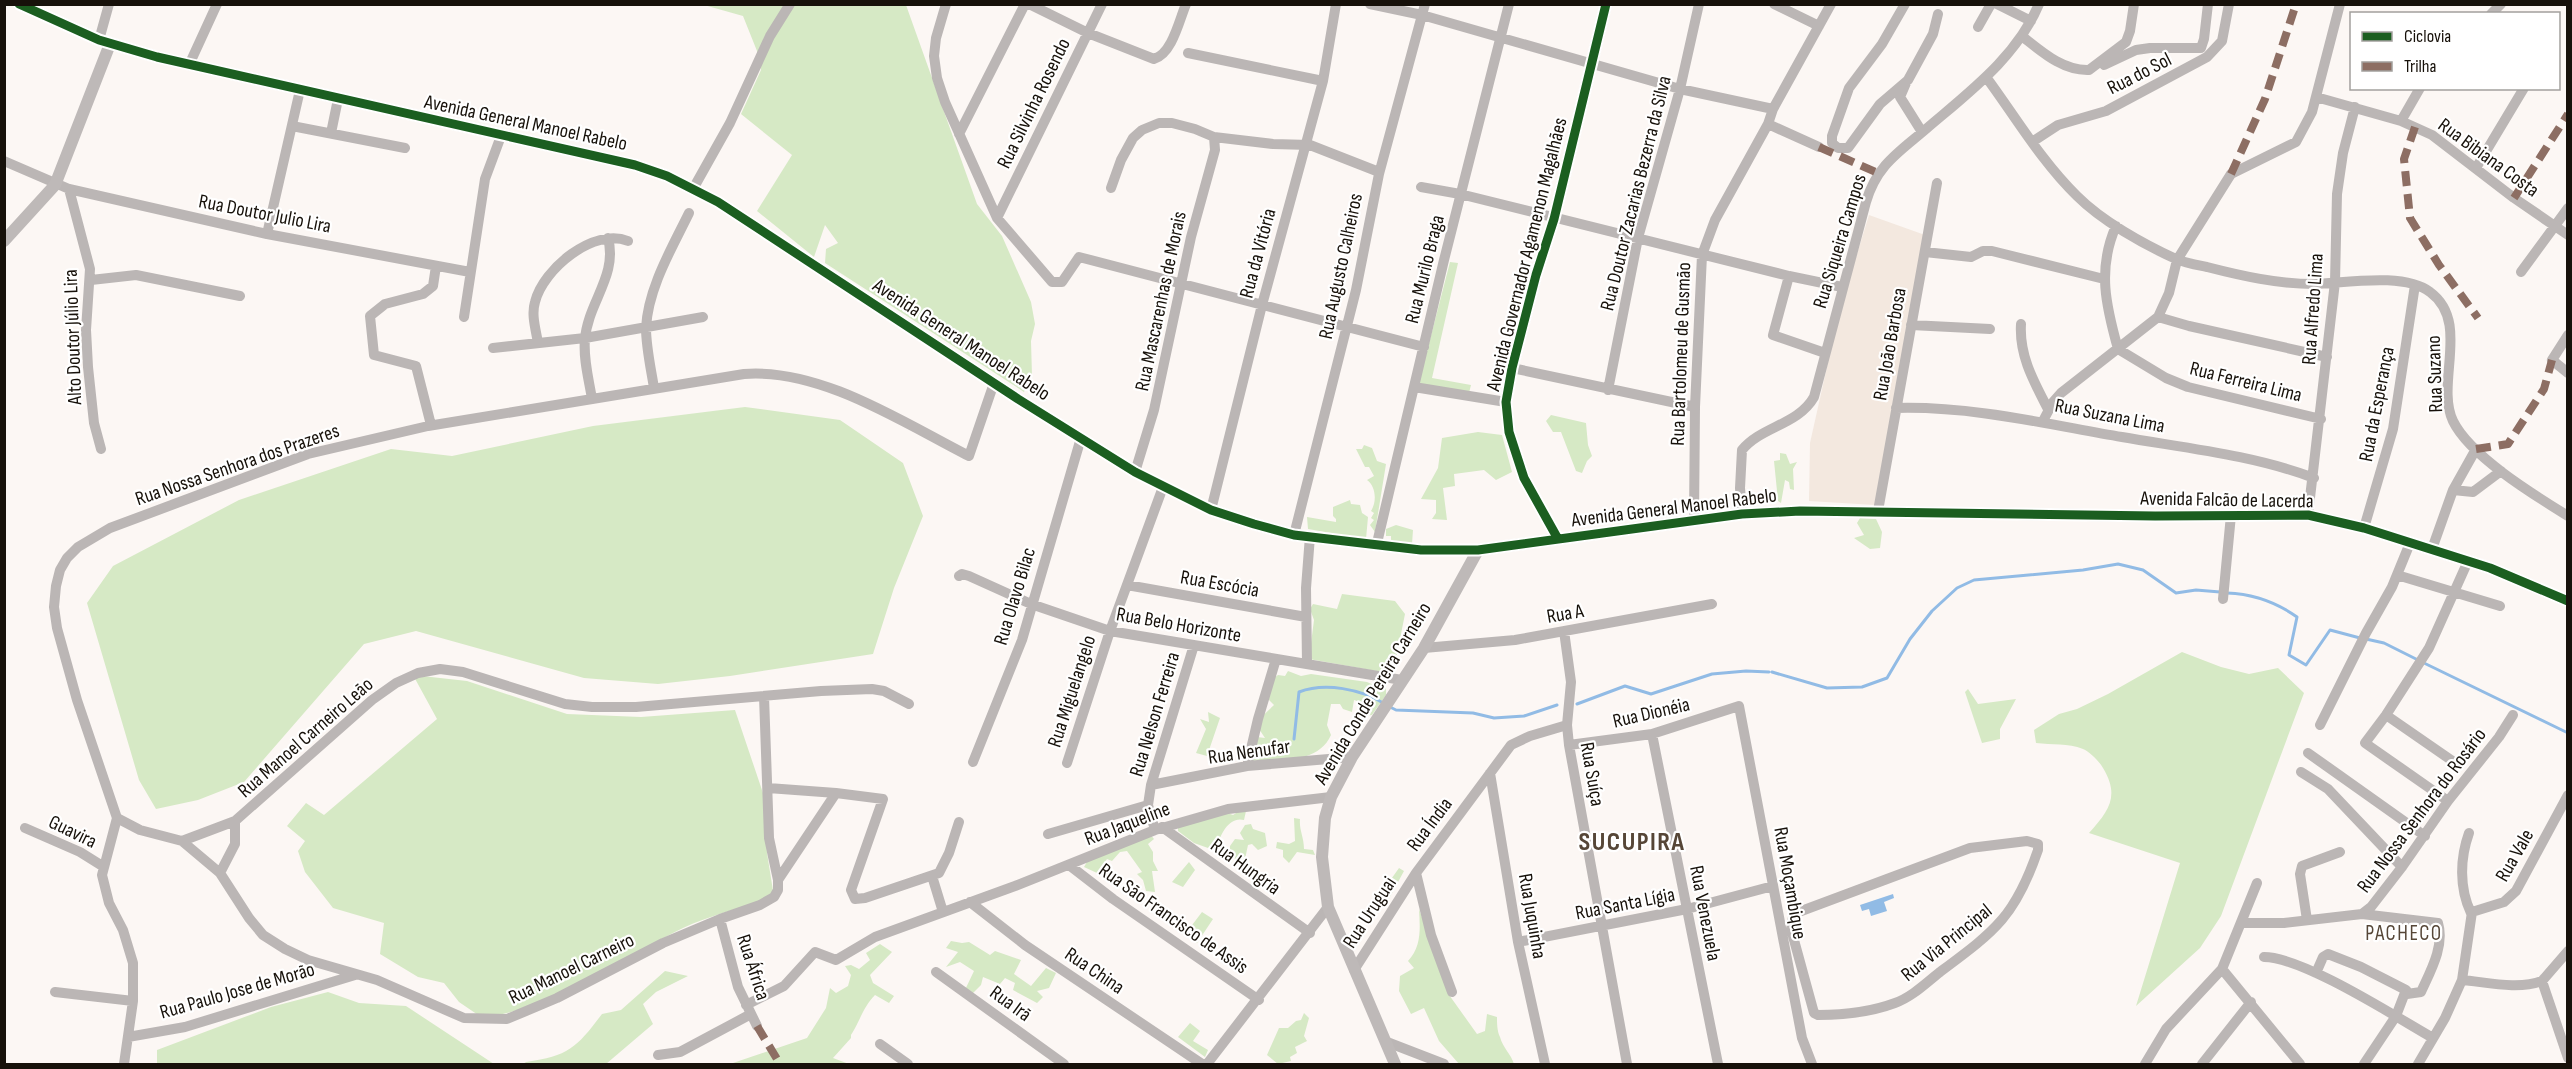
<svg xmlns="http://www.w3.org/2000/svg" width="2572" height="1069" viewBox="0 0 2572 1069" font-family="'Sofia Sans Condensed',sans-serif">
<rect width="100%" height="100%" fill="#fcf7f4"/>
<path fill="#f3e8df" d="M1869 215 1925 235 1875 505 1809 501 1810 443 1839 313Z"/>
<path fill="#d6e9c5" d="M704 5H906L977 204 1002 236 1031 302 1035 324 1031 341 1032 376 1024 392 825 263 826 249 838 243 825 225 814 257 757 211 792 155 741 114 761 70 757 51 743 16Z
M1450 262 1458 263 1432 378 1471 385 1469 393 1418 386Z
M745 407 840 420 903 463 923 516 894 588 873 654 730 676 658 684 584 678 416 631 364 644 244 782 198 800 156 809 139 780 87 603 113 566 239 500 391 449 452 456 593 426Z
M1551 415 1586 423 1588 445 1592 456 1587 461 1582 473 1576 471 1561 432H1553L1546 421Z
M1478 432 1502 435 1512 472 1496 480 1484 470 1454 474 1455 486 1443 488 1447 520 1432 519 1436 513V500L1421 499 1438 468 1442 438Z
M1364 445 1372 448 1377 461 1386 464 1375 532 1370 525 1374 520 1371 518 1374 513 1371 511C1377 502 1376 486 1367 480L1374 476 1369 467H1365L1356 449H1362Z
M1780 453 1786 454 1790 464 1797 462 1793 469 1794 490 1790 489 1789 482 1785 480 1781 503 1778 501 1774 461 1780 460Z
M1350 500 1351 504 1360 505 1362 513 1368 517 1366 539 1308 529 1307 517 1336 522V519L1333 516V507Z
M1860 518 1876 519 1882 532 1880 548 1870 549 1854 538 1864 535 1857 523Z
M1396 525 1413 530 1412 544 1391 542V536H1386V529Z
M1342 594 1395 601 1405 614 1393 674 1309 659 1314 620 1310 609 1313 604 1337 609Z
M2182 652 2221 667 2249 674 2278 668 2304 693 2221 916 2200 948 2136 1006 2180 863 2089 833C2109 811 2120 796 2103 768 2099 761 2090 752 2083 749 2068 743 2052 745 2036 743L2034 730 2059 714 2077 709 2108 694Z
M1288 671 1301 676 1311 674 1367 682 1378 687 1386 686V695L1372 715 1364 716 1366 704 1354 700 1352 712 1343 709 1340 704H1331L1327 725 1331 735C1318 765 1277 759 1249 761L1257 737 1265 738 1255 723 1274 705 1268 699 1270 681 1278 675 1285 676Z
M413 675 467 681 567 714 641 717 735 710 765 799 767 853 774 897C744 907 711 915 683 928 625 956 543 1014 481 1017L459 1002 444 983 418 977 380 954 384 923 333 908 305 872 298 851 305 841 287 826 306 803 324 815 437 719Z
M1968 689 1978 704 2016 699 2000 729V739L1982 743 1965 692Z
M1208 712 1220 718 1207 756 1196 753 1206 729 1200 719 1209 722Z
M1241 810 1246 811 1244 820C1230 816 1221 833 1218 844L1208 848 1194 843 1178 831V822L1222 811 1233 815Z
M1294 818 1300 819C1299 830 1304 837 1304 849L1313 850 1315 855 1297 852 1289 863 1283 857V850L1276 848 1277 842 1289 844 1295 841Z
M1251 824 1253 829 1265 833 1267 846 1258 850 1252 844 1248 845 1245 859 1239 861 1234 858 1231 863 1225 858 1226 853H1230V846L1235 839 1244 840 1240 833 1245 825Z
M1149 833 1154 839 1148 844 1153 852V861L1158 871H1152L1155 892 1146 891 1143 880 1137 874 1142 872 1127 851 1120 852 1112 861 1107 859 1097 873 1084 867 1091 855Z
M1189 862 1195 870 1183 887 1172 882Z
M1399 868 1404 871 1385 906 1377 899Z
M1419 909 1448 990 1447 992 1477 1034 1485 1031 1487 1014 1497 1017C1497 1023 1497 1031 1500 1037 1503 1048 1511 1054 1514 1064H1459L1439 1041 1424 1008 1411 1014 1399 991 1400 976 1414 968 1408 961C1422 946 1420 928 1419 909Z
M1202 912 1213 919 1197 943 1186 933Z
M951 941 962 943 969 942 990 955 995 951 1021 960 1014 974 1031 986 1046 968 1056 973 1049 988 1037 991 1043 997 1037 1003 1013 990 1015 983 1005 978 1000 984 983 977 981 985 972 994 964 992 974 971 960 962 946 967 958 952 946 948Z
M880 944 892 952 870 975 873 983 894 996 889 1003 875 995C863 1007 860 1021 851 1035V1038L833 1058 849 1064H730L807 1038 826 1008 830 988 836 993 848 986 851 975 845 966 851 965 859 969 870 960 866 953Z
M665 971 688 976 656 992 643 1004 653 1024 606 1064H523L526 1062C569 1056 577 1047 602 1014L621 1010Z
M328 992 359 1003 406 1006 494 1064H157V1050L271 1007Z
M1304 1013 1309 1018 1304 1036 1307 1041 1295 1047 1297 1053 1290 1057 1291 1061 1278 1064 1267 1055 1279 1028H1288L1296 1021 1301 1020Z
M1190 1023 1200 1031 1193 1041 1208 1050 1205 1057 1178 1037Z"/>
<path fill="#91bbe5" d="M1893 894 1894 898 1884 902 1887 911 1871 916 1869 909 1862 911 1860 905Z"/>
<g fill="none" stroke-linecap="round" stroke-linejoin="round">
<path stroke="#91bbe5" stroke-width="3" d="M2227 593C2253 594 2276 602 2297 617L2289 655 2306 665 2330 630 2360 638
M2366 639 2384 643 2418 660
M2424 663 2568 733
M1772 672 1827 688 1862 687 1887 678 1910 639 1932 611 1957 588 1974 580 2083 570 2118 564 2143 570 2176 593 2196 590 2220 592
M1577 704 1625 686 1651 694 1712 674 1746 671 1769 672
M1390 707 1396 710 1473 713 1494 718 1524 716 1557 705
M1294 739 1299 692C1325 682 1361 689 1385 704"/>
<path stroke="#bbb6b5" stroke-width="10" d="M946 4 936 38 934 56 937 78 945 102 997 218 1052 282H1062L1079 257 1424 347
M1029 4 1088 33 1154 59C1172 54 1179 21 1186 4
M1370 4 1422 15 1680 89 1773 109
M1774 4 1819 26
M1905 4 1882 44 1849 88 1832 136V143L1838 148H1848L1880 104 1908 80 1933 34 1938 14
M1997 4 2031 21
M2491 14 2501 4
M1978 27 1991 4
M2023 37C2042 52 2063 71 2089 70L2126 42 2130 31 2134 4
M99 40 109 4
M1188 53 1323 81
M189 65 217 4
M2104 65 2136 50 2150 48H2201L2204 39 2208 4
M1986 77C2015 116 2041 161 2077 196 2102 221 2143 244 2176 259 2185 263 2197 265 2207 267 2242 276 2278 284 2314 284 2345 283 2404 272 2430 292 2471 322 2435 383 2453 421 2470 456 2534 495 2568 516
M1906 83 1900 97 1922 132
M2316 97 2401 121 2432 135 2514 198 2568 235
M2401 121 2420 88
M1768 124 1819 147
M292 126 405 148
M331 133 338 99
M959 134 1025 4
M2032 142 2058 125 2106 111 2207 57 2222 41 2229 4
M4 161 69 189 267 234 470 272
M2476 168 2524 88
M1421 187 1460 194 1789 276 1842 287
M1111 188 1121 160 1133 138 1142 130 1159 123H1172L1195 129 1214 137 1273 144 1310 145 1379 172
M69 189 90 269 86 330 88 367 94 423 101 449
M693 189 730 123 770 36 790 4
M997 218 1102 4
M2116 226C2097 269 2106 306 2118 349L2166 378 2188 387 2321 419
M267 234 300 90
M1925 252 1971 257 1983 251H1992L2104 279
M2521 272 2568 208
M1789 276 1773 335 1825 353
M91 280 136 275 240 296
M464 317 485 179 501 136
M2158 317 2189 326 2327 357
M2021 324C2019 356 2034 382 2048 409
M1911 325 1990 329
M2568 335 2552 360 2568 373
M538 343C536 330 531 315 535 302 543 269 594 227 628 241
M493 348 585 338 703 317
M1512 368 1695 407
M1414 387 1506 402
M654 388C651 369 646 347 646 328 648 288 672 248 689 213
M1608 390 1638 238 1680 89 1699 4
M592 399C589 380 583 359 585 339 588 302 618 276 608 238
M1896 408C1973 406 2046 424 2122 437 2185 448 2253 455 2314 478
M2043 421 2053 402 2061 393 2158 317 2169 293 2177 260 2231 174 2296 142 2312 112 2340 4
M431 425 416 366 374 355 370 316 385 304 423 294 433 286 436 266
M1135 472 1154 410 1191 237 1215 150 1214 137
M2453 490 2473 492 2501 471
M1211 510 1262 305 1323 81 1336 4
M1878 511 1937 183
M1742 514 1740 488 1742 450C1762 426 1798 425 1814 397L1866 202C1877 165 1898 153 1926 129 1968 93 2017 57 2039 4
M2308 515 2335 282 2337 194 2343 153 2355 107
M1694 520 1695 407 1702 255 1715 220 1768 124 1773 109 1831 4
M2364 528 2393 429 2415 285
M1294 535 1356 290 1379 174 1425 4
M1377 543 1444 260 1509 4
M2432 549 2453 490 2476 449
M2397 575 2500 606
M959 576 962 574 969 576 1031 604 1110 631 1402 680
M1127 585 1306 617
M2223 599 2231 515
M1564 631 1571 682 1567 725 1569 745 1627 1064
M1424 648 1515 640 1712 604
M1307 664 1306 588 1310 536
M2386 715 2454 762
M2320 725 2366 633 2392 587 2410 543
M1652 734 1718 1064
M1569 745 1652 734 1739 706 1802 1038 1812 1064
M2308 753 2425 836
M973 762 1022 640 1081 438
M1067 763 1110 631 1163 487
M1247 766 1258 719 1276 659
M2301 772 2328 789 2402 867
M1490 773 1518 942 1545 1064
M1151 785 1247 766 1352 757
M768 788 836 793 883 799 851 890 855 899 865 898 939 873 949 853 959 822
M2448 801 2365 743 2386 715 2429 648 2468 561
M117 818 140 830 182 841 235 821 372 700 396 683 418 673 440 669 463 672 565 704 592 707H636L821 691 872 689 884 691 909 704
M1162 827 1310 933
M25 828 80 852 104 867
M1155 830 1148 805 1151 785 1194 645
M2469 833C2460 858 2459 888 2471 913
M1048 834 1148 805
M182 841 220 873 249 918 263 935 285 949 308 960 377 980 464 1018 507 1019 557 998 663 943 720 919 760 905 774 897 778 890V880L769 838 764 696
M2027 841 2038 844V850C2015 917 1995 931 1940 972 1926 983 1912 997 1895 1003 1871 1012 1843 1015 1818 1015L1814 1013 1791 929 1793 917 1796 913 1970 848Z
M1069 865 1113 899 1259 1000
M220 873 235 844V821
M932 876 943 912
M778 880 836 793
M970 902 1025 945 1202 1064
M2362 914 2438 923C2445 946 2430 972 2421 992L2407 994
M720 919 738 987 757 1026
M2307 920 2300 874 2302 866 2340 852
M2241 923H2284L2362 914 2371 907 2402 867 2448 801 2499 737 2513 715
M1518 942 1687 909 1773 886
M2264 957C2303 957 2396 1017 2433 1038
M2222 969 2300 1064
M1354 970 1416 873
M936 972 1064 1064
M2316 973 2323 957 2328 954 2361 967 2406 990 2396 1016 2364 1064
M2462 980C2486 982 2518 990 2542 981L2568 951
M2542 981 2568 1058
M55 992 133 1001
M1452 992 1431 935 1416 873 1511 745 1530 736 1567 725
M746 1005 784 986 815 952 836 960 875 937 1015 886 1155 830 1228 809 1331 797
M128 1037 185 1027 355 975
M1387 1042 1444 1064
M880 1044 908 1064
M658 1055 680 1052 751 1014
M124 1064 133 1001V963L123 930 109 903 102 875 117 818 77 700 57 628 54 607 56 586 60 570 67 558 78 547 110 528 308 454 428 426 744 374C821 368 902 422 969 456L994 383
M1207 1064 1328 907
M2145 1064 2166 1029 2222 969 2257 883
M2202 1064 2251 1002
M2418 1064 2445 1018 2462 980 2472 912 2504 902 2516 891 2568 795"/>
<path stroke="#beb9b8" stroke-width="12" d="M19 4 99 40 157 57 635 165 667 176 718 202 1018 399 1135 472 1211 510 1254 524 1294 535 1421 550H1478L1742 514 1800 511 2155 516 2308 515 2364 528 2490 568 2568 601
M4 241 55 185 110 44
M1558 539 1524 478 1509 432 1506 402 1512 368 1536 275 1554 219 1606 4
M1395 1064 1328 907 1322 857 1325 818 1331 797 1352 757 1424 648 1478 550"/>
<path stroke="#8d6e63" stroke-width="8" stroke-dasharray="15 8" stroke-linecap="butt" d="M2415 127 2404 159 2410 218 2439 265 2478 318
M1819 147 1878 173
M2231 174 2265 99 2296 4
M2514 198 2568 114
M2476 449 2508 444 2544 389 2552 360
M757 1026 780 1064"/>
<defs>
<path id="cycleway" d="M19 4 99 40 157 57 635 165 667 176 718 202 1018 399 1135 472 1211 510 1254 524 1294 535 1421 550H1478L1742 514 1800 511 2155 516 2308 515 2364 528 2490 568 2568 601
M1558 539 1524 478 1509 432 1506 402 1512 368 1536 275 1554 219 1606 4"/>
</defs>
<use href="#cycleway" stroke="#fff" stroke-width="13"/>
<use href="#cycleway" stroke="#1b5e20" stroke-width="9"/>
</g>
<g text-anchor="middle" stroke-width="4.5" stroke-linejoin="round" paint-order="stroke">
<g font-size="20" fill="#17110a" stroke="#fff">
<text transform="translate(2139 73) rotate(-27)" y="7">Rua do Sol</text>
<text transform="translate(1033 103) rotate(-64)" y="7">Rua Silvinha Rosendo</text>
<text transform="translate(526 122) rotate(12)" y="7">Avenida General Manoel Rabelo</text>
<text transform="translate(2489 157) rotate(36)" y="7">Rua Bibiana Costa</text>
<text transform="translate(1635 193) rotate(-76)" y="7">Rua Doutor Zacarias Bezerra da Silva</text>
<text transform="translate(265 213) rotate(11)" y="7">Rua Doutor Julio Lira</text>
<text transform="translate(1839 241) rotate(-73)" y="7">Rua Siqueira Campos</text>
<text transform="translate(1257 253) rotate(-75)" y="7">Rua da Vitória</text>
<text transform="translate(1526 254) rotate(-76)" y="7">Avenida Governador Agamenon Magalhães</text>
<text transform="translate(1340 266) rotate(-78)" y="7">Rua Augusto Calheiros</text>
<text transform="translate(1424 269) rotate(-76)" y="7">Rua Murilo Braga</text>
<text transform="translate(1160 301) rotate(-78)" y="7">Rua Mascarenhas de Morais</text>
<text transform="translate(2312 309) rotate(-86)" y="7">Rua Alfredo Lima</text>
<text transform="translate(72 337) rotate(-92)" y="7">Alto Doutor Júlio Lira</text>
<text transform="translate(962 339) rotate(33)" y="7">Avenida General Manoel Rabelo</text>
<text transform="translate(1889 344) rotate(-80)" y="7">Rua João Barbosa</text>
<text transform="translate(1680 354) rotate(-88)" y="7">Rua Bartolomeu de Gusmão</text>
<text transform="translate(2434 374) rotate(-92)" y="7">Rua Suzano</text>
<text transform="translate(2246 381) rotate(14)" y="7">Rua Ferreira Lima</text>
<text transform="translate(2376 404) rotate(-79)" y="7">Rua da Esperança</text>
<text transform="translate(2110 415) rotate(11)" y="7">Rua Suzana Lima</text>
<text transform="translate(237 464) rotate(-19)" y="7">Rua Nossa Senhora dos Prazeres</text>
<text transform="translate(2227 499) rotate(1)" y="7">Avenida Falcão de Lacerda</text>
<text transform="translate(1674 507) rotate(-7)" y="7">Avenida General Manoel Rabelo</text>
<text transform="translate(1220 583) rotate(10)" y="7">Rua Escócia</text>
<text transform="translate(1014 596) rotate(-73)" y="7">Rua Olavo Bilac</text>
<text transform="translate(1565 613) rotate(-10)" y="7">Rua A</text>
<text transform="translate(1179 624) rotate(10)" y="7">Rua Belo Horizonte</text>
<text transform="translate(1071 691) rotate(-72)" y="7">Rua Miguelangelo</text>
<text transform="translate(1372 693) rotate(-59)" y="7">Avenida Conde Pereira Carneiro</text>
<text transform="translate(1651 712) rotate(-13)" y="7">Rua Dionéia</text>
<text transform="translate(1154 714) rotate(-73)" y="7">Rua Nelson Ferreira</text>
<text transform="translate(305 737) rotate(-41)" y="7">Rua Manoel Carneiro Leão</text>
<text transform="translate(1249 751) rotate(-8)" y="7">Rua Nenufar</text>
<text transform="translate(1593 774) rotate(80)" y="7">Rua Suíça</text>
<text transform="translate(2421 810) rotate(-53)" y="7">Rua Nossa Senhora do Rosário</text>
<text transform="translate(1127 823) rotate(-21)" y="7">Rua Jaqueline</text>
<text transform="translate(1429 824) rotate(-53)" y="7">Rua Índia</text>
<text transform="translate(73 831) rotate(26)" y="7">Guavira</text>
<text transform="translate(2514 855) rotate(-60)" y="7">Rua Vale</text>
<text transform="translate(1246 866) rotate(36)" y="7">Rua Hungria</text>
<text transform="translate(1791 883) rotate(80)" y="7">Rua Moçambique</text>
<text transform="translate(1625 903) rotate(-11)" y="7">Rua Santa Lígia</text>
<text transform="translate(1369 912) rotate(-57)" y="7">Rua Uruguai</text>
<text transform="translate(1706 913) rotate(79)" y="7">Rua Venezuela</text>
<text transform="translate(1533 916) rotate(80)" y="7">Rua Juquinha</text>
<text transform="translate(1174 918) rotate(35)" y="7">Rua São Francisco de Assis</text>
<text transform="translate(1946 942) rotate(-39)" y="7">Rua Via Principal</text>
<text transform="translate(754 967) rotate(72)" y="7">Rua África</text>
<text transform="translate(571 968) rotate(-26)" y="7">Rua Manoel Carneiro</text>
<text transform="translate(1095 970) rotate(34)" y="7">Rua China</text>
<text transform="translate(237 990) rotate(-16)" y="7">Rua Paulo Jose de Morão</text>
<text transform="translate(1011 1003) rotate(36)" y="7">Rua Irã</text>
</g>
<g font-size="21" letter-spacing="1.5" fill="#564637" stroke="#fff">
<text x="2404" y="940">PACHECO</text>
</g>
<g font-size="26" font-weight="bold" letter-spacing="1.5" fill="#564637" stroke="#fff">
<text x="1632" y="850">SUCUPIRA</text>
</g>
</g>
<rect width="2572" height="1069" fill="none" stroke="#17110a" stroke-width="12"/>
<rect x="2350" y="12" width="210" height="78" fill="#ffffff" stroke="#a2a09d" stroke-width="1.5"/>
<rect x="2362" y="32" width="30" height="9" fill="#1b5e20" stroke="#a2a09d" stroke-width="1.5"/>
<text x="2404" y="42" font-size="18" fill="#17110a">Ciclovia</text>
<rect x="2362" y="62" width="30" height="9" fill="#8d6e63" stroke="#a2a09d" stroke-width="1.5"/>
<text x="2404" y="72" font-size="18" fill="#17110a">Trilha</text>
</svg>
